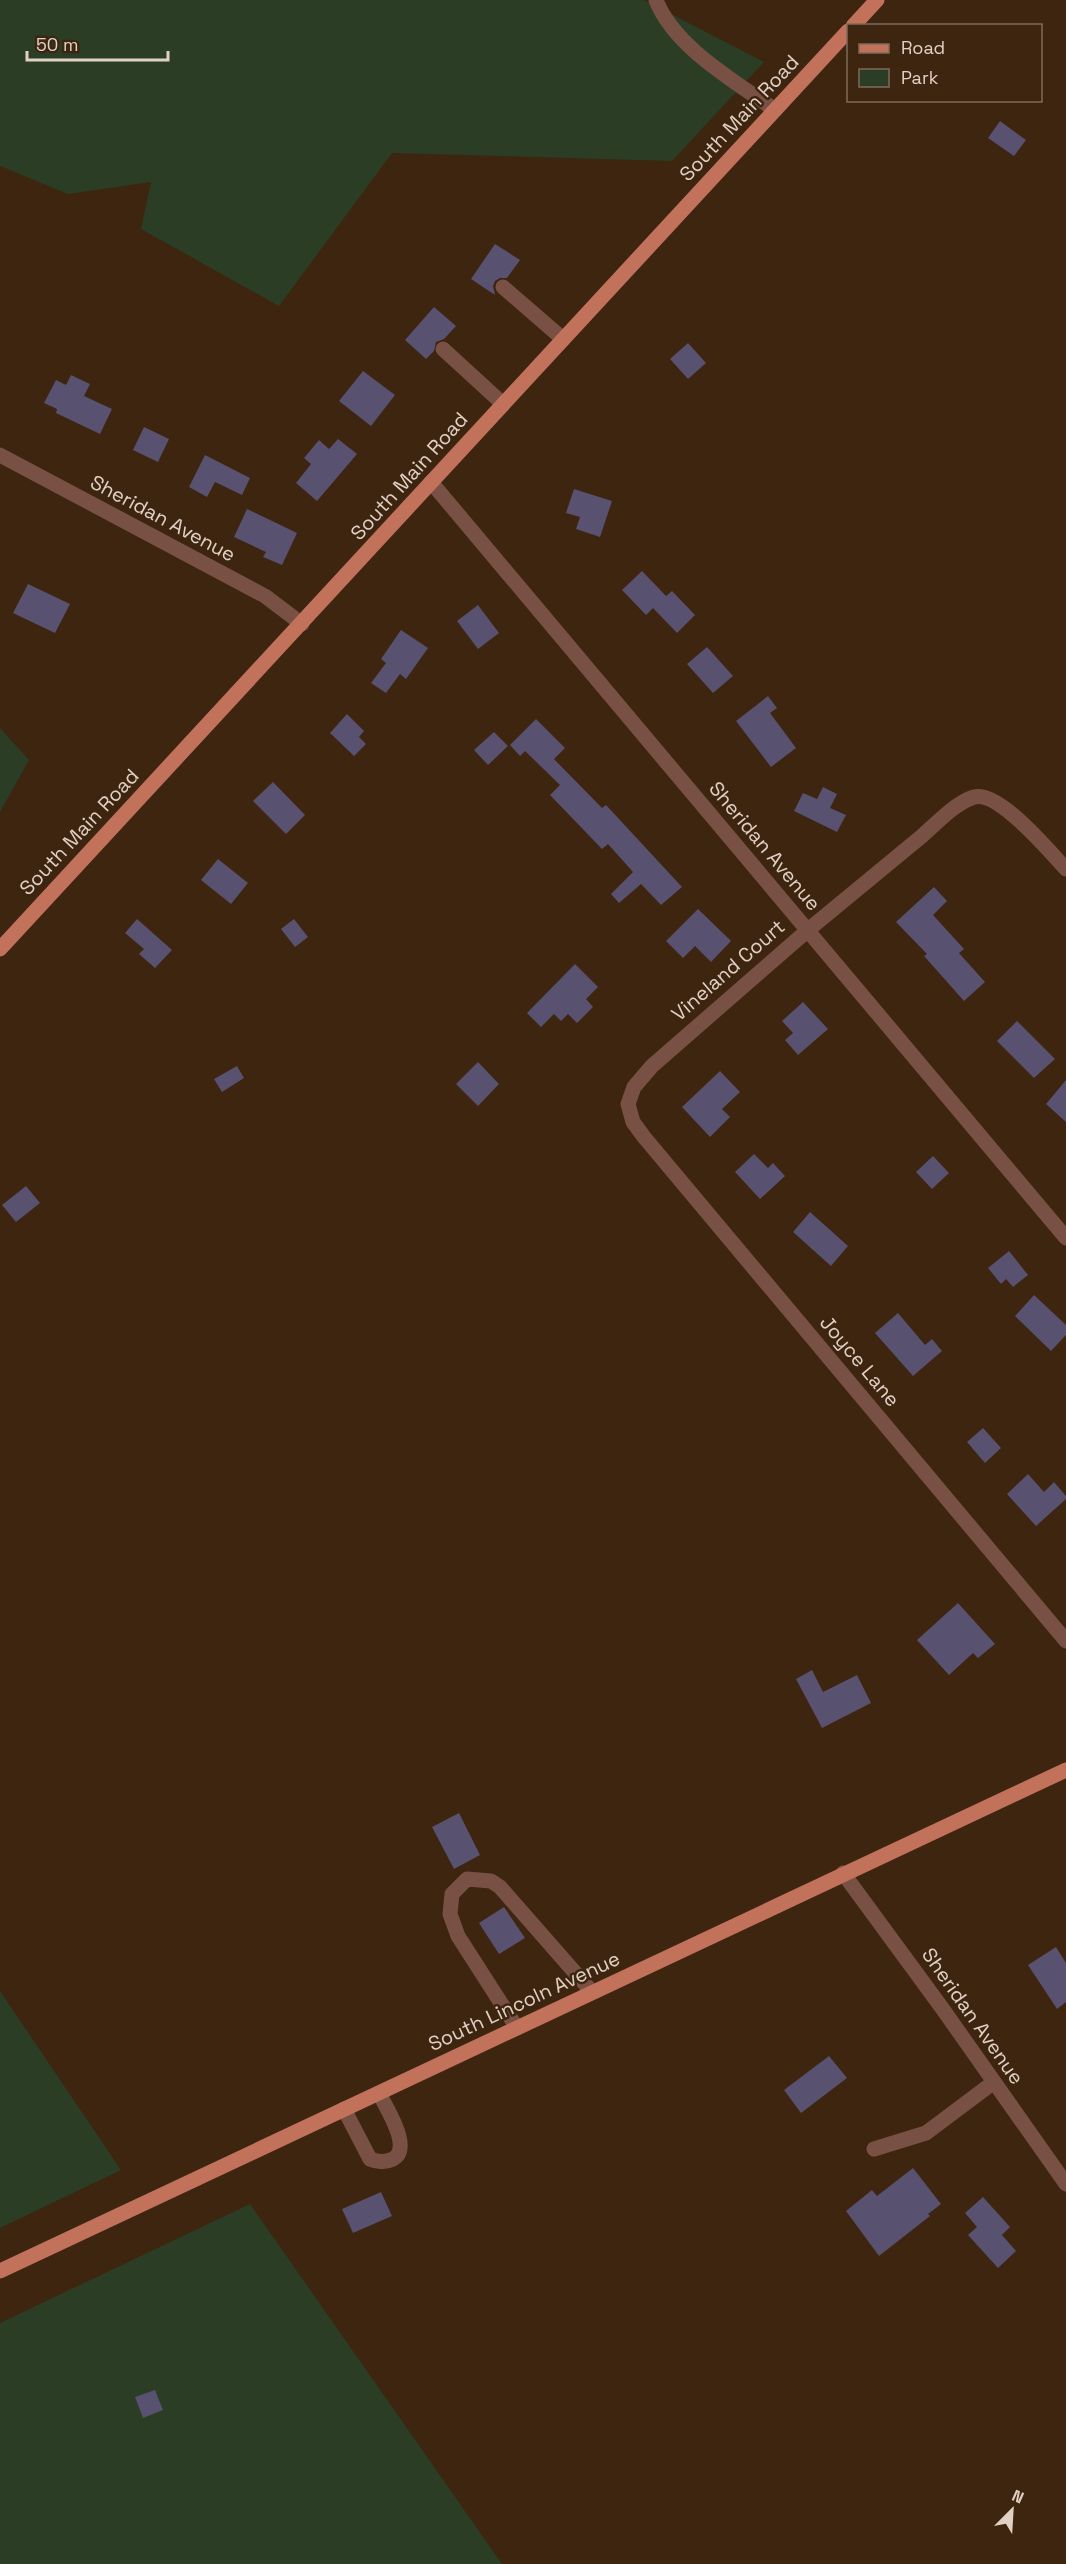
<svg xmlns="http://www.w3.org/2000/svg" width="1066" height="2564" viewBox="0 0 1066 2564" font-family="'Space Grotesk',sans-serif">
<rect width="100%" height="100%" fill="#3d2510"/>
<path fill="#2b3d24" d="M0 0H644L764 62 672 161 392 153 279 306 141 229 151 182 68 194 0 166Z
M0 728 29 760 0 812Z
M0 1991 121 2170 0 2228Z
M250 2204 502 2564H0V2323Z"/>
<path fill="#58516f" d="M1000 121 1026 140 1014 156 988 138Z
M495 244 520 260 507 278H500L495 281 493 286 495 295 471 279Z
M434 307 456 326 444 339 436 342 434 351 426 359 405 340Z
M688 343 706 363 688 379 670 359Z
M363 371 395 395 371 426 339 401Z
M71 375 90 384 84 396 112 409 100 434 56 413 57 409 44 403 56 380 66 385Z
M144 427 169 439 158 462 133 450Z
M338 439 357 454 317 501 296 483 311 464 304 458 319 440 329 449Z
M205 455 250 478 242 495 215 482 207 497 189 487Z
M574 489 612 501 600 537 576 529 580 517 566 513Z
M247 509 297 533 282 565 263 557 266 552 234 537Z
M642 571 666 596 672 591 695 615 677 633 653 608 646 615 622 590Z
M28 584 70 604 55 633 13 613Z
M478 605 499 633 478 649 457 621Z
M401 630 428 648 406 679 400 674 386 693 371 683 386 663 381 659Z
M707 647 733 676 713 693 687 664Z
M768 696 777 708 770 713 796 748 771 767 736 721Z
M347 714 364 731 359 737 366 744 354 756 330 733Z
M536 719 565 748 554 759 602 808 606 805 682 887 661 905 641 884 619 903 611 894 633 872 608 844 602 849 550 795 560 785 525 751 520 756 510 745Z
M494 732 508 746 488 765 474 750Z
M273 782 305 815 286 834 253 801Z
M823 787 837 794 830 808 846 815 837 832 794 811 803 793 817 799Z
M218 859 248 883 231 904 201 880Z
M934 887 947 901 933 915 964 949 959 953 985 982 964 1001 924 956 927 954 896 922Z
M698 909 731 941 711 962 695 946 683 958 666 941Z
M137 919 172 950 155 968 139 954 144 949 125 933Z
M294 919 308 937 295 947 281 929Z
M575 964 598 987 586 999 593 1007 577 1023 568 1014 561 1021 554 1014 541 1027 527 1013Z
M803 1002 828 1029 798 1055 785 1040 793 1033 782 1021Z
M1017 1021 1055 1059 1034 1078 997 1041Z
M478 1062 499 1084 478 1106 456 1084Z
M237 1066 244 1078 222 1092 214 1079Z
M720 1071 740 1092 722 1109 730 1117 710 1137 682 1107Z
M1066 1080V1122L1046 1104Z
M754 1154 768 1168 773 1163 785 1176 760 1199 735 1172Z
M933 1156 949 1173 932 1189 916 1172Z
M26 1186 40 1203 16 1222 2 1205Z
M810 1212 848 1246 831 1266 793 1232Z
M1009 1251 1028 1275 1013 1287 1006 1279 1001 1284 988 1268Z
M1034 1295 1066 1325V1335L1051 1351 1015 1316Z
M898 1313 925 1345 932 1339 942 1351 913 1376 875 1333Z
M983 1428 1001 1448 985 1463 967 1442Z
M1028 1474 1044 1492 1054 1482 1066 1496V1499L1036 1526 1007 1494Z
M958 1603 995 1644 978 1658 973 1653 949 1675 917 1640Z
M812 1670 823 1692 857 1675 871 1703 822 1728 796 1679Z
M459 1813 480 1855 454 1869 432 1827Z
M504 1907 525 1938 499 1954 479 1923Z
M1056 1947 1066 1963V2002L1057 2009 1028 1965Z
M829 2056 847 2078 801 2113 784 2090Z
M913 2168 941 2204 928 2214 930 2216 879 2256 846 2211 872 2190 877 2196Z
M381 2192 392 2216 353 2233 342 2209Z
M983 2197 1010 2227 1002 2235 1016 2251 998 2268 968 2235 977 2227 965 2213Z
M155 2390 163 2410 143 2418 135 2397Z"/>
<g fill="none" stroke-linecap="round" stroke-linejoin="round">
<path stroke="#785044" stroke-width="15" d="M656 0C674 47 735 81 775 110
M503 287 563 339
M443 349 503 404
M0 455 265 596 302 624
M431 482 1066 1238
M1066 869C1050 852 999 790 974 797 955 803 937 823 922 836L808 930 652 1066 634 1087 628 1104 633 1122 644 1137 1066 1641
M843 1873 942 2008 1066 2184
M517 2028 458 1936 450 1914 452 1894 467 1879 491 1881 500 1887 592 1992
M344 2109 370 2159C377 2162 385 2163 393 2159 413 2148 386 2108 379 2093
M874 2149 926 2133 994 2082"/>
<path stroke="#c2725a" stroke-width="15" d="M853 26 877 0
M0 949 848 31
M0 2271 1066 1770"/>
</g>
<g text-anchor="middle" stroke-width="5" stroke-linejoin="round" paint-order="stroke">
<g font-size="20" fill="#e1d1c5" stroke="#3d2510">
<text transform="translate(739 118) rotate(-47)" y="7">South Main Road</text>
<text transform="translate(409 476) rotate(-48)" y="7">South Main Road</text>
<text transform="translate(163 518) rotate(28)" y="7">Sheridan Avenue</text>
<text transform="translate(79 832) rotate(-47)" y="7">South Main Road</text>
<text transform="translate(765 846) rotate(50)" y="7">Sheridan Avenue</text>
<text transform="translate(728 970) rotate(-41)" y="7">Vineland Court</text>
<text transform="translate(860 1361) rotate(50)" y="7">Joyce Lane</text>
<text transform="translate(524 2001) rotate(-25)" y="7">South Lincoln Avenue</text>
<text transform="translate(973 2016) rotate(55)" y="7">Sheridan Avenue</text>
</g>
</g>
<rect x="847" y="24" width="195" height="78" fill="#3d2510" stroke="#7f6a58" stroke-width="1.5"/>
<rect x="859" y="44" width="30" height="9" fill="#c2725a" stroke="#7f6a58" stroke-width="1.5"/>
<text x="901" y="54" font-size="18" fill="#e1d1c5">Road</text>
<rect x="859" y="69" width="30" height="18" fill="#2b3d24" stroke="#7f6a58" stroke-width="1.5"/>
<text x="901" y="84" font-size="18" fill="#e1d1c5">Park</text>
<g transform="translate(1012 2510) rotate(24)" stroke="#3d2510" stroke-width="4.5" paint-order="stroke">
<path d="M0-4.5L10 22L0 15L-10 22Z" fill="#e1d1c5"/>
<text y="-9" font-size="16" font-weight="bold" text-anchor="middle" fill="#e1d1c5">N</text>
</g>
<path d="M27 51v9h141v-9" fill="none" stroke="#e1d1c5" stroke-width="3"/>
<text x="36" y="51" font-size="18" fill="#e1d1c5" stroke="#3d2510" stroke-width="4.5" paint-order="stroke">50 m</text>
</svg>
